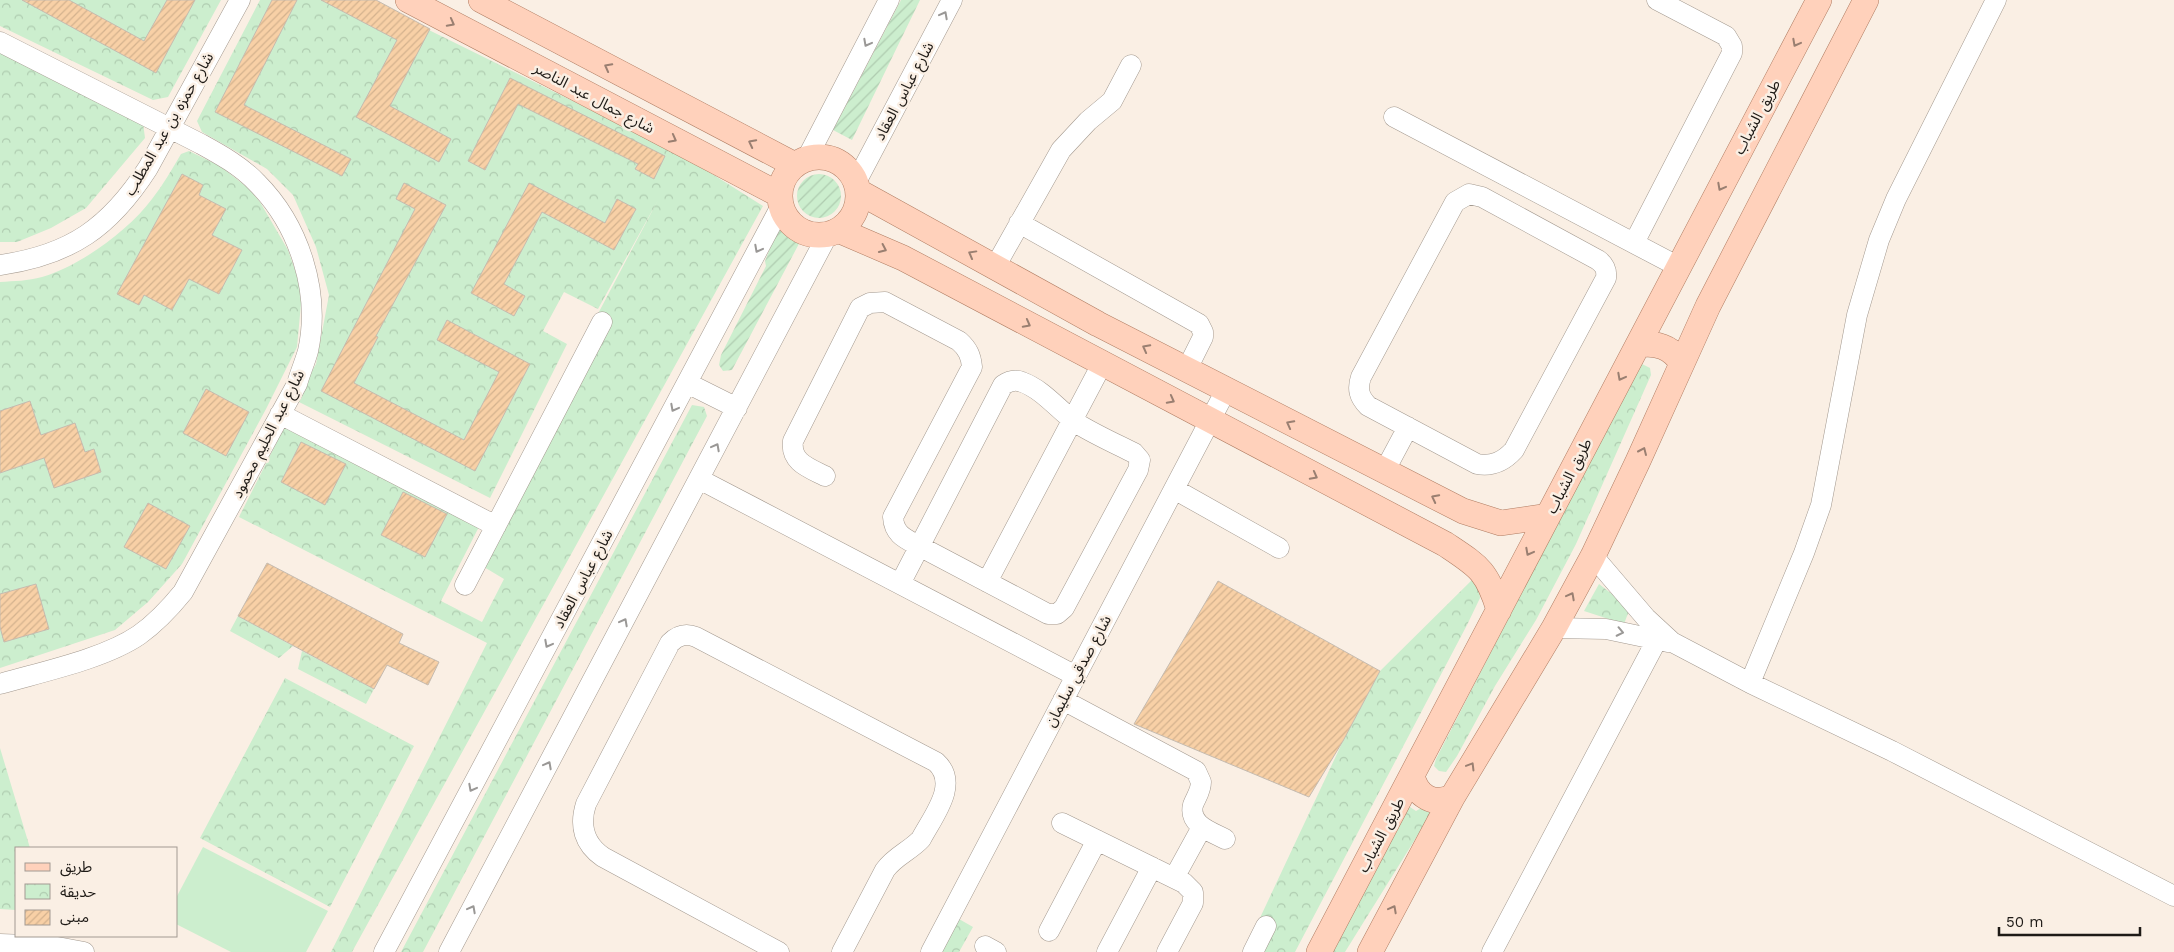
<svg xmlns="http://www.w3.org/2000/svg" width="2174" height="952" viewBox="0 0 2174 952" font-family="'Work Sans','Noto Sans Arabic',sans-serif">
<defs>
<pattern id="park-crowns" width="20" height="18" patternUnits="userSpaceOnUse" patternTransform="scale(1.25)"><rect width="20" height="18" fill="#cceece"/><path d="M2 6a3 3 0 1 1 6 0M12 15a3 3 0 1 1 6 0" fill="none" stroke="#afccb0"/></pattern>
<pattern id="garden-furrows" width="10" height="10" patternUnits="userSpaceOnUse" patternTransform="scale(1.25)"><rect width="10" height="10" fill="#cceece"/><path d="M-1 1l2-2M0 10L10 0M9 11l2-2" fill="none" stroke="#afccb0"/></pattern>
<pattern id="building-hatch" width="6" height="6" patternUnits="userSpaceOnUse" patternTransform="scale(1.25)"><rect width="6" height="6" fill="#f8d0a6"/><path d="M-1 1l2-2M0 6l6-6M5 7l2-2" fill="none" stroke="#d4b28e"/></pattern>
</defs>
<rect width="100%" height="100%" fill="#faefe4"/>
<path fill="url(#park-crowns)" d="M0 0H221L168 97 153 100 0 26Z
M260 0H368L682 155 763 206 352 952H331L487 643 239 517 288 420 483 519 441 601 482 622 504 579 469 558 658 200 598 309 564 292 543 331 567 344 490 498 295 400 316 364 329 295 316 247 293 195 267 169 202 132 197 121Z
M0 51 143 123 145 138 86 208 51 228 17 242H0Z
M189 151 220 166 248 188 260 202 288 250 300 284 301 304 297 347 266 409 182 564 148 602 115 630 0 668V282C14 281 28 281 42 277 80 266 128 231 152 199 163 185 172 169 181 154Z
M1642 364 1650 368 1651 375 1576 544 1536 620 1495 686 1457 756 1446 772 1439 771 1434 766 1436 759 1636 370Z
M692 405 704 407 707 416 423 952H401Z
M1474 578 1478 581 1480 598 1467 625 1295 952H1244L1343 741 1380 671Z
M1599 584 1630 608 1624 624 1584 611Z
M238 616 293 646 279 658 230 631Z
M302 651 374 689 366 704 298 669Z
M285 678 414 746 330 907 200 838Z
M0 748 30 848H16V910L0 909Z
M1442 796 1345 952H1328L1406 801 1410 807 1416 811Z
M959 919 973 927 959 952H941Z"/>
<path fill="url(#garden-furrows)" d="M901 0H920L852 140 833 130Z
M797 196a22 22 0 1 1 44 0a22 22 0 1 1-44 0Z
M779 226 794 237 802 238 732 370 723 371 719 365 721 355 766 266 765 261Z"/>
<path fill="#cceece" d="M203 847 328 911 306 952H231L176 924V898Z"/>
<path fill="url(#building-hatch)" stroke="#c5bbb0" d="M22 0H69L144 41 167 0H195L156 73Z
M272 0H297L244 105 351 159 342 176 215 112Z
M321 0H376L430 29 390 106 451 139 439 162 356 117 397 40Z
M510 78 665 156 654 179 635 169 638 164 518 104 485 170 468 161Z
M182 174 203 185 199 195 226 209 212 235 242 250 219 294 189 279 172 310 144 295 139 305 117 294Z
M404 183 446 205 376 336 378 337 354 383 464 440 499 372 437 340 447 320 530 364 475 471 321 391 415 209 396 199Z
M529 183 605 223 617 199 636 209 614 250 542 212 504 284 525 296 514 316 471 293Z
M206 389 249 412 226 456 183 433Z
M30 401 41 435 75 423 85 452 94 449 101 472 54 488 44 458 0 473V411Z
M301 442 346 464 325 505 281 482Z
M403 492 447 514 425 557 381 535Z
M148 503 190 526 166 569 124 547Z
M267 563 403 634 399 643 439 662 428 685 387 665 374 689 238 616Z
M1218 581 1380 671 1343 741 1309 797 1134 724Z
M36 584 49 629 4 642 0 627V594Z"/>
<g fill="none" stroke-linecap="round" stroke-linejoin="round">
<defs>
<path id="minor" d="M0 42 201 144C221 155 241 166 257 183 299 225 321 292 308 351 305 362 300 373 297 384L183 592C170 608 156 623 139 635 104 659 41 672 0 684
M1394 117 1679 267
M807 158 889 0
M856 182 952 0
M1469 194 1482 197 1598 260C1605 265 1607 270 1606 278L1514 450C1504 461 1493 467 1477 464L1368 406C1359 397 1357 389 1361 377L1455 202Z
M1019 223 1199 324 1203 332V337L1187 369
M1634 243 1732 53V46L1726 36 1657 0
M0 265C71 255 110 227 148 168L240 0
M995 267 1061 150 1088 121 1112 101 1131 65
M687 383 737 408
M280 414 496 526
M1384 472 1408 427
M825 476C809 468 790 462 793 441L860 308 870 303 885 302 959 341C968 349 971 356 972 367L893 517C894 535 906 539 919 546L1048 614H1057L1064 608 1138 470 1140 460 1134 453C1116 444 1096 435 1078 424 1059 411 1044 390 1022 382 1015 379 1009 381 1003 385L900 584
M699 479 1076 676
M1174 489 1279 548
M1593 556 1646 618 1672 642 1750 683 1892 751 2174 896
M987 582 1102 364
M465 585 602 322
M1554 628 1606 629 1668 642
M1750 683 1804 553 1821 505 1857 315 1879 240 1896 199 1996 0
M1063 700 1196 771 1201 782C1201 791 1196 797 1193 805 1188 825 1212 832 1225 839
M1062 823 1184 883 1193 892V903L1167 952
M1174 878 1202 827
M1049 931 1097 840
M0 944 52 946 84 952
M985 946 996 952
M384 952 781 206
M449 952 828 234
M779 952 603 857C584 844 579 826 586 804L670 643C678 635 686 633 696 637L936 762C960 784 933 816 921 839 910 851 895 856 885 870L842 952
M931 952 1226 390
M1107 952 1152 867
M1253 952 1266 926
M1492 952 1661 632"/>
<path id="major" d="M408 0 780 195
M481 0 795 165
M780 196a39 39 0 1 1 78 0a39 39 0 1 1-78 0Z
M859 192 1098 324 1463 511 1501 523 1548 516
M838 230 903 258 1445 544C1478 566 1487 570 1499 610
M1638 345C1657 342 1671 347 1682 363
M1412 775C1416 796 1434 807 1453 796
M1319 952 1819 0
M1370 952 1453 796 1554 628 1593 556 1638 461 1708 306 1866 0"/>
</defs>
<use href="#minor" stroke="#a3998f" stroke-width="21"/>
<use href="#major" stroke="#b07d63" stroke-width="26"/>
<use href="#minor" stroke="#fff" stroke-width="20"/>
<use href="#major" stroke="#ffd1bb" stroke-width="25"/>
</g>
<defs><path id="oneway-chevron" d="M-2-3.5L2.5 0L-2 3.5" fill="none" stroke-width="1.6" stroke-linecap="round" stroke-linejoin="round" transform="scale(1.25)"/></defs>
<g stroke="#9a9896">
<use href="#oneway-chevron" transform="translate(944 15) rotate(-62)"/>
<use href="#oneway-chevron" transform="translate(867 43) rotate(118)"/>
<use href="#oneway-chevron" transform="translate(758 249) rotate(118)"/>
<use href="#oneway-chevron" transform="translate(674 408) rotate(118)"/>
<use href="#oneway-chevron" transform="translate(716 447) rotate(-62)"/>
<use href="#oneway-chevron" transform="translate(624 622) rotate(-62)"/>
<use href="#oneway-chevron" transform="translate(1620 632) rotate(12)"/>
<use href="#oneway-chevron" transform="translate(548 644) rotate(118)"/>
<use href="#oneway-chevron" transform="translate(548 765) rotate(-62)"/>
<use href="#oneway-chevron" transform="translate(472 788) rotate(118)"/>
<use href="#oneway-chevron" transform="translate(472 909) rotate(-62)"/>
</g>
<g stroke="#9a7f71">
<use href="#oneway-chevron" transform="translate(451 23) rotate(28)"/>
<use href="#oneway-chevron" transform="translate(1796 43) rotate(118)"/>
<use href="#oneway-chevron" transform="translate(608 67) rotate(-152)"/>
<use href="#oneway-chevron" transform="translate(673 139) rotate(28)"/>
<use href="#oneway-chevron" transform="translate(752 143) rotate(-153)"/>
<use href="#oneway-chevron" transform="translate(1721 187) rotate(118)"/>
<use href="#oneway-chevron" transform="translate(883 249) rotate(25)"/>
<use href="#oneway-chevron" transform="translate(972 254) rotate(-151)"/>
<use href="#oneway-chevron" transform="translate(1027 324) rotate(28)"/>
<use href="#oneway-chevron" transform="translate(1146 348) rotate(-152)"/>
<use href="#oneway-chevron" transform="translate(1621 377) rotate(118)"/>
<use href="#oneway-chevron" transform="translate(1171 400) rotate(28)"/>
<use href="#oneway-chevron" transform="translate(1290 424) rotate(-152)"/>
<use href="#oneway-chevron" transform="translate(1643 451) rotate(-66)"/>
<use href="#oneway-chevron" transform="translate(1314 476) rotate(28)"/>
<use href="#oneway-chevron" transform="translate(1435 498) rotate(-153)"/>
<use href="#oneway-chevron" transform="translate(1529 552) rotate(118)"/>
<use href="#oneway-chevron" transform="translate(1571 596) rotate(-62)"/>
<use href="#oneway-chevron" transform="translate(1471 766) rotate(-59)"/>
<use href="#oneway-chevron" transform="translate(1393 909) rotate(-62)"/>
</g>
<g text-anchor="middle" stroke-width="5" stroke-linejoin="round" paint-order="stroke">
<g font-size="15" fill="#1e1a16" stroke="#faefe4">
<text transform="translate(904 91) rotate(-62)" y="5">شارع عباس العقاد</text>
<text transform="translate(594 98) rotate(28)" y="5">شارع جمال عبد الناصر</text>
<text transform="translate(1757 117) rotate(-62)" y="5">طريق الشباب</text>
<text transform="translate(169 124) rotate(-60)" y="5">شارع حمزه بن عبد المطلب</text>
<text transform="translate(268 434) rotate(-63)" y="5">شارع عبد الحليم محمود</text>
<text transform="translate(1569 476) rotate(-63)" y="5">طريق الشباب</text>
<text transform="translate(583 579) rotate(-62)" y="5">شارع عباس العقاد</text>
<text transform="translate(1078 671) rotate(-62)" y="5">شارع صدقي سليمان</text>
<text transform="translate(1381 835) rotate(-62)" y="5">طريق الشباب</text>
</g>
</g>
<rect x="15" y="847" width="162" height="90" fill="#faefe4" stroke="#a29a92"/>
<rect x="25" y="863" width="25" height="8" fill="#ffd1bb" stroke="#a29a92"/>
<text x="60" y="872" font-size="15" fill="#1e1a16">طريق</text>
<rect x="25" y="884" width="25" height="15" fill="url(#park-crowns)" stroke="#a29a92"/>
<text x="60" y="897" font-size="15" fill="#1e1a16">حديقة</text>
<rect x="25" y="910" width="25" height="15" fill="url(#building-hatch)" stroke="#a29a92"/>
<text x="60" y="922" font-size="15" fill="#1e1a16">مبنى</text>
<path d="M1999 927v8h141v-8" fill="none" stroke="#1e1a16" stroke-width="2.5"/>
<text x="2006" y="927" font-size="15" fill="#1e1a16" stroke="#faefe4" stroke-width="4" paint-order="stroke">50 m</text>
</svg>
